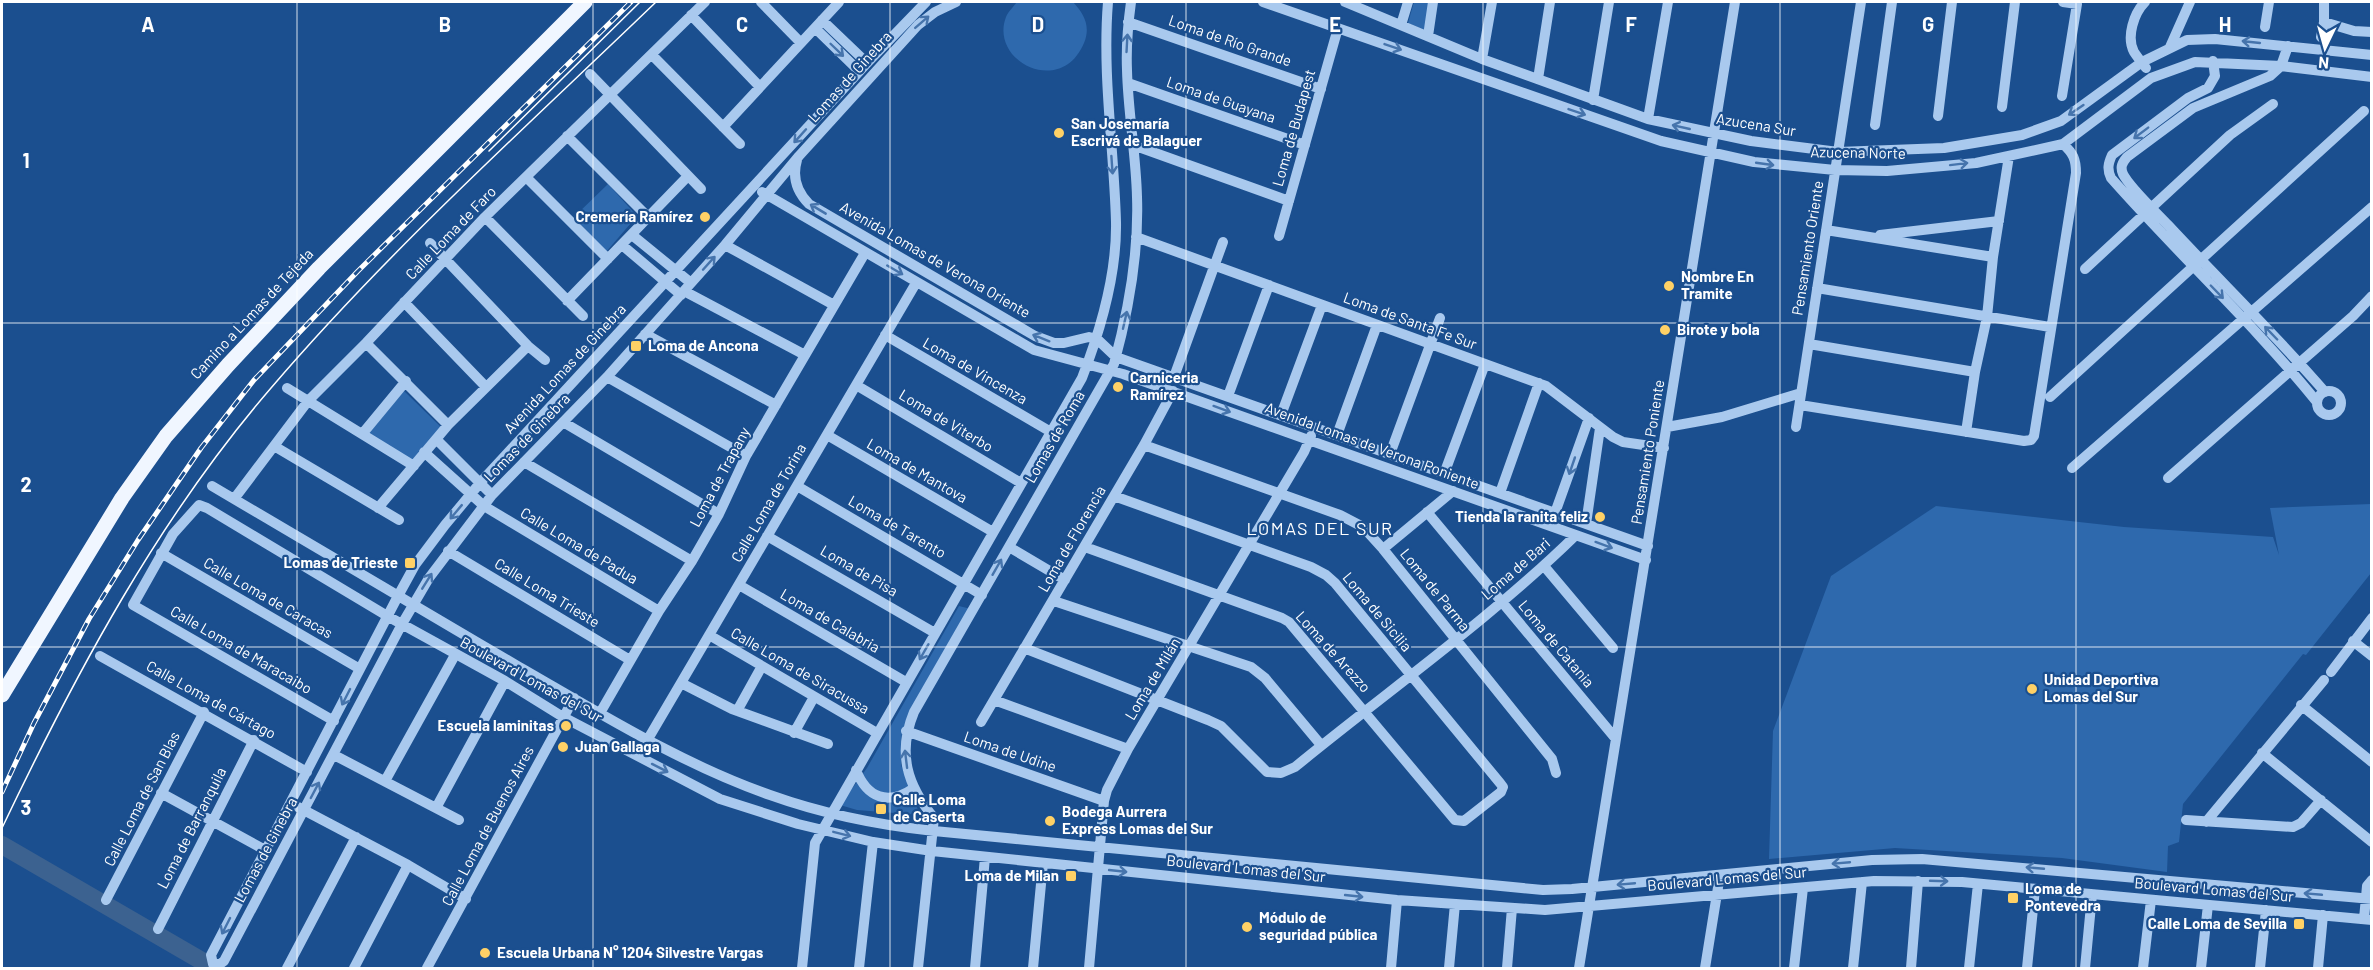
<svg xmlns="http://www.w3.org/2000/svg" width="2373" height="970" viewBox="0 0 2373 970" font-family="Barlow,sans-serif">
<rect width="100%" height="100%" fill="#1b4f8f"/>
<path fill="#2e69ad" d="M1017 2H1073C1084 14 1091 26 1084 43 1061 98 989 61 1006 17 1008 12 1014 6 1017 2Z
M1414 2H1429L1425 30 1408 23Z
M608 184 637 216 606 252 574 217Z
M404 391 443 429 412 463 368 434Z
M2371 504V573L2306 655 2303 654 2183 804 2179 842 2168 846 2167 872 2062 858 1895 848 1769 859 1773 731 1831 576 1936 506 2124 527 2273 537 2279 555 2270 508Z
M959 606 971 609 902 730 901 765 920 815 857 810 840 805 867 768Z"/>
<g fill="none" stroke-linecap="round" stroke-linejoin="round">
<path stroke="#3c6290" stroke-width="18" d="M2 845 214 968"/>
<path stroke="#a9c9ee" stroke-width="10" d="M761 2 801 43
M926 2 867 63 480 483 445 525 415 565 398 596 211 955 213 964H220L224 961 402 624 429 578 492 495 607 377 725 245 799 156 918 25 935 12 956 2
M1263 2 1661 141 1754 162 1835 170 1887 171 1943 166 1976 163 2063 144 2151 78 2195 62 2281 66 2372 77
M1345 2 1482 59 1648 119 1751 141 1838 152 1944 148 2022 135 2061 121 2142 62 2187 40 2215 39 2372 55
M2145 2C2134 13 2126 37 2134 52 2138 58 2142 63 2146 68
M2324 2V22L2354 31 2372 32
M691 15 760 87
M822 20 867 63
M1128 22 1321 89
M1401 25 1408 2
M2265 27 2269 2
M815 28 859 71
M1428 36 1433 2
M2321 37 2324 22
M2288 46 2281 66 2270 76 2193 108 2127 157C2122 163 2120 167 2123 174 2130 188 2156 212 2168 225 2220 281 2275 334 2325 392
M2170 47 2190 2
M652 55 740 144
M1482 59 1492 2
M2213 61 2215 76 2208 88 2188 98 2112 155C2108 164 2107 169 2111 178 2178 254 2253 323 2317 402
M590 74 701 189
M1538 79 1550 2
M1128 83 1305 145
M2062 96 2077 4 2063 2
M1593 100 1609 2
M2002 107 2015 2
M1938 116 1952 2
M1648 119 1668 2
M1875 125 1892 2
M723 127 839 2
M567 136 649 218
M1133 145 1289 201
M797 160C792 177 797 192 809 204L1035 336 1054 343H1064L1089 337 1097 339 1116 357 1648 546
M526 177 608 259
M762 192 1034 350 1123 374 1646 560
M485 217 583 316
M1826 230 1993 257
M632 235 691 283
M1880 235 1999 221
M1279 236 1338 28
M1136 237 1546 386 1613 437 1623 442 1664 448
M430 243 528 346 545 360
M622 245 681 295
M725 245 834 305
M2085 269 2230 135 2273 104
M1817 288 2050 327
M684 291 805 355
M567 301 688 176
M404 302 486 387
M645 334 776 405
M885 335 1051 432
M366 343 448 425
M1809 344 1975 372
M607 377 746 456
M1174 377 1223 242
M856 385 1021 483
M287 388 414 466
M2317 403a12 12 0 1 1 24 0a12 12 0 1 1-24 0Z
M1228 396 1269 285
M2050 397 2364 111
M1800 405 2024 441 2031 440 2034 436 2076 173C2076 159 2073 153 2063 144
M1281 415 1322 305
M563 422 719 514
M1667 427 1722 417 1801 393
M1796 427 1861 2
M1966 432 1975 372 1987 317 1993 257 2009 156
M363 433 406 381
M827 435 993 532
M1337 435 1377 325
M437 440 492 495
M1144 445 1340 515 1363 527 1383 549 1552 759 1556 773
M274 446 399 520
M424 452 484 506 659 611
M1390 454 1440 318
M524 462 692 561
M2072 468 2372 207
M1444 474 1485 364
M2168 478 2353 316 2372 296
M212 486C313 545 414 606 516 665 598 712 681 764 770 795 823 814 878 825 934 831L1543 890 1572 889 1872 860 1922 859 2372 899
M797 486 982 595
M1500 493 1539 383
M234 499 308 401 366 343 485 217 705 2
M378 508 448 425 528 346
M1427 512 1616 739
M1555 513 1589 418
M1586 524 1600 428
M767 536 935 633
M1009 547 1065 580
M1085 547 1282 618 1289 622 1455 820 1464 821 1501 792 1503 787 1500 783 1335 583 1326 575 1311 567 1114 496
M1383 549 1453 491
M448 551 630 660
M161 553 360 669
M1544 566 1613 648
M739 585 906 682
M1054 601 1251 667 1265 678 1321 745
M709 635 877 733
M2353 641 2372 656
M1024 648 1208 720 1221 726 1267 772 1281 773 1295 767C1389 690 1489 620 1576 535
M100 656 307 772
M2331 672 2372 618
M681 683 732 709 828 744
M994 700 1128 749
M2301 705 2372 762
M737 711 762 666
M600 713 659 611 692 561 719 514 746 456 865 253
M334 721 133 605 173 534 199 505 207 508 389 617 505 681 563 717 720 799 798 824 873 842 932 851 1397 900 1545 910 1874 881 1962 882 2372 920
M981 722 1144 445 1173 391
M906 731 1104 801
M794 733 814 697
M648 739 916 283
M2262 753 2372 842
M334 755 459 820
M856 770C867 798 888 806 914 788
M385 781 455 655
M161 793 265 850
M298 807 408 865 466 899
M436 808 505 681
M2186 820 2293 827 2301 823 2321 800
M2206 822 2324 680
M106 900 204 712
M2364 919 2367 886 2372 880
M158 929 254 740
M287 968 356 837
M354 968 408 865
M427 968 574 698
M802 968 815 843 1082 378C1101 329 1117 275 1116 222 1114 148 1102 75 1108 2
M859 968 873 842
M918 968 934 818C907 785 897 753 914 712L1114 364C1129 309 1139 254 1137 197 1136 155 1128 112 1127 70 1126 47 1128 24 1131 2
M975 968 985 857
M1033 968 1043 863
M1089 968 1104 801 1107 790 1128 749 1304 452 1311 436
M1391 968 1397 900
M1449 968 1455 904
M1507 968 1512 908
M1579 968 1735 2
M1705 968 1720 875
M1794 968 1803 888
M1853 968 1862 882
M1911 968 1918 881
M1969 968 1978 884
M2027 968 2035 889
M2085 968 2092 895
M2143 968 2151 900
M2201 968 2208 905
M2260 968 2266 910
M2318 968 2323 915"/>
<path stroke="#f0f6ff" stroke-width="15" d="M2 695 122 498 166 436 228 365 319 268 585 2"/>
<path stroke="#fff" stroke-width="1.5" d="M489 151 640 2
M2 828C76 673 158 519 271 388 389 250 525 128 656 2"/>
<defs>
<path id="rail" d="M2 792 34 723 89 619 138 540 201 448 254 380 358 271 631 2"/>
</defs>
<use href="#rail" stroke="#fff" stroke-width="5"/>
<use href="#rail" stroke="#1b4f8f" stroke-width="3" stroke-dasharray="9" stroke-linecap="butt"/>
</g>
<defs><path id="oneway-shaft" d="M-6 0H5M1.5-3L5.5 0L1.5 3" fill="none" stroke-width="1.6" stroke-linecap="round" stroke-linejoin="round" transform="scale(1.5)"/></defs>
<g stroke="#4674ac">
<use href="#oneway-shaft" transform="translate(922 22) rotate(-41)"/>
<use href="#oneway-shaft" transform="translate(2251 42) rotate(-174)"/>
<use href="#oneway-shaft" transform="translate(1127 43) rotate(-87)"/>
<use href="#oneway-shaft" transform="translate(1393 47) rotate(19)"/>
<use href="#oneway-shaft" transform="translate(837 50) rotate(44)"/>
<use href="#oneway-shaft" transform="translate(2076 110) rotate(146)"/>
<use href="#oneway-shaft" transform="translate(1577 112) rotate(19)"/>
<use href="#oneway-shaft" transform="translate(1681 127) rotate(-167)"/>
<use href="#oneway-shaft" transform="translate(2141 133) rotate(143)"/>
<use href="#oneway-shaft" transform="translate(800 136) rotate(132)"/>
<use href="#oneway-shaft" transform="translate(1765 164) rotate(8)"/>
<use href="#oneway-shaft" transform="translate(1959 164) rotate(-7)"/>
<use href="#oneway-shaft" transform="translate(1112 165) rotate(86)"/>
<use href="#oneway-shaft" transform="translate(818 209) rotate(-149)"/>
<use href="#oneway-shaft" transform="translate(709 263) rotate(-48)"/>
<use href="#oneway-shaft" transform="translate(895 270) rotate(30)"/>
<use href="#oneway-shaft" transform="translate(2217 292) rotate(46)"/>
<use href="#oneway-shaft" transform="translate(1125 320) rotate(-77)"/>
<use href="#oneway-shaft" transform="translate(2271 333) rotate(-134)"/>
<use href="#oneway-shaft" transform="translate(1041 338) rotate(-158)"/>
<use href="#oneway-shaft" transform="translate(1222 409) rotate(20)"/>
<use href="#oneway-shaft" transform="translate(1572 466) rotate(109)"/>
<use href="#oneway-shaft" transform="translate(456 512) rotate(130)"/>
<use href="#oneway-shaft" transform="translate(1604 545) rotate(20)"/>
<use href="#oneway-shaft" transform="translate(997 567) rotate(-60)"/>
<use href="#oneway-shaft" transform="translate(427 581) rotate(-58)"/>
<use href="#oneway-shaft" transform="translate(924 652) rotate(120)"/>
<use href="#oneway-shaft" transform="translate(346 697) rotate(117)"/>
<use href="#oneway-shaft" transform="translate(906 759) rotate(-97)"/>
<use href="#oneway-shaft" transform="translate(660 768) rotate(27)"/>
<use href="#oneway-shaft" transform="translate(315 790) rotate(-62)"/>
<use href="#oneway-shaft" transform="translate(842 834) rotate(14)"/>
<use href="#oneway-shaft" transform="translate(1841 863) rotate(175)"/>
<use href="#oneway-shaft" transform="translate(2035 868) rotate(-175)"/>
<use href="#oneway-shaft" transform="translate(1118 871) rotate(6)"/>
<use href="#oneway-shaft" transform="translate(1939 881) rotate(2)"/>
<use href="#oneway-shaft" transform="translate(1626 884) rotate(175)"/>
<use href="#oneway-shaft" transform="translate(2313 894) rotate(-175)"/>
<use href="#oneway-shaft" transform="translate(1354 896) rotate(6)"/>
<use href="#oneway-shaft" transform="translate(226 926) rotate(117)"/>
</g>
<path fill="none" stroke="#fff" stroke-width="1.5" stroke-opacity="0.55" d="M297 2V968M593 2V968M890 2V968M1186 2V968M1483 2V968M1780 2V968M2076 2V968M2 323H2372M2 647H2372"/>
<g fill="#ffd166" stroke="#1b4f8f" stroke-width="2">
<circle cx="1059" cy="133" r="6"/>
<circle cx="705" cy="217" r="6"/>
<circle cx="1669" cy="286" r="6"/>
<circle cx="1665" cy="330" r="6"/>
<rect x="630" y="340" width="12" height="12" rx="3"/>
<circle cx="1118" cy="387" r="6"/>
<circle cx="1600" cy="517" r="6"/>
<rect x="404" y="557" width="12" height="12" rx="3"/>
<circle cx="2032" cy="689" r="6"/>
<circle cx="566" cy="726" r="6"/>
<circle cx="563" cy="747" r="6"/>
<rect x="875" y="803" width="12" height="12" rx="3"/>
<circle cx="1050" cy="821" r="6"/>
<rect x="1065" y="870" width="12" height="12" rx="3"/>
<rect x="2007" y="892" width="12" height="12" rx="3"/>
<rect x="2293" y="918" width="12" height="12" rx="3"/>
<circle cx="1247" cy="927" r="6"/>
<circle cx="485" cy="953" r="6"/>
</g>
<g text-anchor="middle" stroke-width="4.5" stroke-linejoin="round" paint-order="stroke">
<g font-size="15" fill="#fff" stroke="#1b4f8f">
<text transform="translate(1230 41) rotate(19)" y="5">Loma de Río Grande</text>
<text transform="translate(850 77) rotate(-48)" y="5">Lomas de Ginebra</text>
<text transform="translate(1221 100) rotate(19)" y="5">Loma de Guayana</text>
<text transform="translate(1756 125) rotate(9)" y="5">Azucena Sur</text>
<text transform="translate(1294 128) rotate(-74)" y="5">Loma de Budapest</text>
<text transform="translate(1858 153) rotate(1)" y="5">Azucena Norte</text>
<text transform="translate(451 233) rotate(-46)" y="5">Calle Loma de Faro</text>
<text transform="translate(1808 248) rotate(-81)" y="5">Pensamiento Oriente</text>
<text transform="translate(935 260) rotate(30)" y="5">Avenida Lomas de Verona Oriente</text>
<text transform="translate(252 314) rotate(-47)" y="5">Camino a Lomas de Tejeda</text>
<text transform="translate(1410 321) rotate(20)" y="5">Loma de Santa Fe Sur</text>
<text transform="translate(565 369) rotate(-47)" y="5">Avenida Lomas de Ginebra</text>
<text transform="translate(975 371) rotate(30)" y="5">Loma de Vincenza</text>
<text transform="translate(946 421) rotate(31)" y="5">Loma de Viterbo</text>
<text transform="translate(1055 437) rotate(-60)" y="5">Lomas de Roma</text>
<text transform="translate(527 438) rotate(-46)" y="5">Lomas de Ginebra</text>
<text transform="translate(1372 446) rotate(20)" y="5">Avenida Lomas de Verona Poniente</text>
<text transform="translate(1648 452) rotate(-81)" y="5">Pensamiento Poniente</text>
<text transform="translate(917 471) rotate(30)" y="5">Loma de Mantova</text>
<text transform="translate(720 477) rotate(-62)" y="5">Loma de Trapany</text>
<text transform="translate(769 503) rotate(-60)" y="5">Calle Loma de Torina</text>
<text transform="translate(897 527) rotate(30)" y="5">Loma de Tarento</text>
<text transform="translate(1072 539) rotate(-60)" y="5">Loma de Florencia</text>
<text transform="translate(579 546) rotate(31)" y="5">Calle Loma de Padua</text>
<text transform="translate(1516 569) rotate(-41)" y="5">Loma de Bari</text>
<text transform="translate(859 571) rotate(30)" y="5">Loma de Pisa</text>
<text transform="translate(1435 590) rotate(51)" y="5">Loma de Parma</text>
<text transform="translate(547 593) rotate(31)" y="5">Calle Loma Trieste</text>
<text transform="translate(268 598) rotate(30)" y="5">Calle Loma de Caracas</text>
<text transform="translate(1377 612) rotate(50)" y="5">Loma de Sicilia</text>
<text transform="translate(830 621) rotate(30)" y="5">Loma de Calabria</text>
<text transform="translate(1556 644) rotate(50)" y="5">Loma de Catania</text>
<text transform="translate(241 650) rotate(30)" y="5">Calle Loma de Maracaibo</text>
<text transform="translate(1333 652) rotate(48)" y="5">Loma de Arezzo</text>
<text transform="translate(800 671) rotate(30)" y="5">Calle Loma de Siracussa</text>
<text transform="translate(1153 679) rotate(-59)" y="5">Loma de Milán</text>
<text transform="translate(531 680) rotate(29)" y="5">Boulevard Lomas del Sur</text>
<text transform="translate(211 700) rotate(29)" y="5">Calle Loma de Cártago</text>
<text transform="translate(1010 752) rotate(19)" y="5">Loma de Udine</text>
<text transform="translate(142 799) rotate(-63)" y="5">Calle Loma de San Blas</text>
<text transform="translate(488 826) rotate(-62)" y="5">Calle Loma de Buenos Aires</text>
<text transform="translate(192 828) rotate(-63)" y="5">Loma de Barranquila</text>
<text transform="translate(266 850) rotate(-62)" y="5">Lomas de Ginebra</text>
<text transform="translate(1246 869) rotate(6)" y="5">Boulevard Lomas del Sur</text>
<text transform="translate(1727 879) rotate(-5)" y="5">Boulevard Lomas del Sur</text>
<text transform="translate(2214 890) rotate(5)" y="5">Boulevard Lomas del Sur</text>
</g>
<g font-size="15" font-weight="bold" fill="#fff" stroke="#1b4f8f" text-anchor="start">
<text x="1071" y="129">San Josemaría<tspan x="1071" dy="17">Escrivá de Balaguer</tspan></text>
<text x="693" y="222" text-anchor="end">Cremería Ramírez</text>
<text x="1681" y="282">Nombre En<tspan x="1681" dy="17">Tramite</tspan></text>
<text x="1677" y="335">Birote y bola</text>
<text x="648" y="351">Loma de Ancona</text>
<text x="1130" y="383">Carniceria<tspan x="1130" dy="17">Ramírez</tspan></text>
<text x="1588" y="522" text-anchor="end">Tienda la ranita feliz</text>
<text x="398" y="568" text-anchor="end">Lomas de Trieste</text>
<text x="2044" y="685">Unidad Deportiva<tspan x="2044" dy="17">Lomas del Sur</tspan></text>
<text x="554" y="731" text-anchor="end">Escuela laminitas</text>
<text x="575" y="752">Juan Gallaga</text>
<text x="893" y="805">Calle Loma<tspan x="893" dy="17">de Caserta</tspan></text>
<text x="1062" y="817">Bodega Aurrera<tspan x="1062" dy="17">Express Lomas del Sur</tspan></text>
<text x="1059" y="881" text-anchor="end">Loma de Milan</text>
<text x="2025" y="894">Loma de<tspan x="2025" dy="17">Pontevedra</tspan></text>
<text x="1259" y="923">Módulo de<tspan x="1259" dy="17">seguridad pública</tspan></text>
<text x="2287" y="929" text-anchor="end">Calle Loma de Sevilla</text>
<text x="497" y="958">Escuela Urbana N° 1204 Silvestre Vargas</text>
</g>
<g font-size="18" letter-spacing="1.5" fill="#fff" stroke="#1b4f8f">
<text x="1320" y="535">LOMAS DEL SUR</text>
</g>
</g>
<g font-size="20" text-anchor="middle" font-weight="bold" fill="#fff" stroke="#1b4f8f" stroke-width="4.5" stroke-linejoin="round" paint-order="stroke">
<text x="148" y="32">A</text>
<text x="445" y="32">B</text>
<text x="742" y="32">C</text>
<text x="1038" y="32">D</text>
<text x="1335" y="32">E</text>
<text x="1631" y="32">F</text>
<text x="1928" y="32">G</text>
<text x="2225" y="32">H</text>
<text x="26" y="168">1</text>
<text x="26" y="492">2</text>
<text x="26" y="815">3</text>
</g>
<rect width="2373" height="970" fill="none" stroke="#ffffff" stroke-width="6"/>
<g transform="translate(2325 48) rotate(185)" stroke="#1b4f8f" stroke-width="4.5" paint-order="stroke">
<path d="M0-4.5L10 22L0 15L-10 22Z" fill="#ffffff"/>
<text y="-9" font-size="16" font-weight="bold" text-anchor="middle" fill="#ffffff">N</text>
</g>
</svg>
